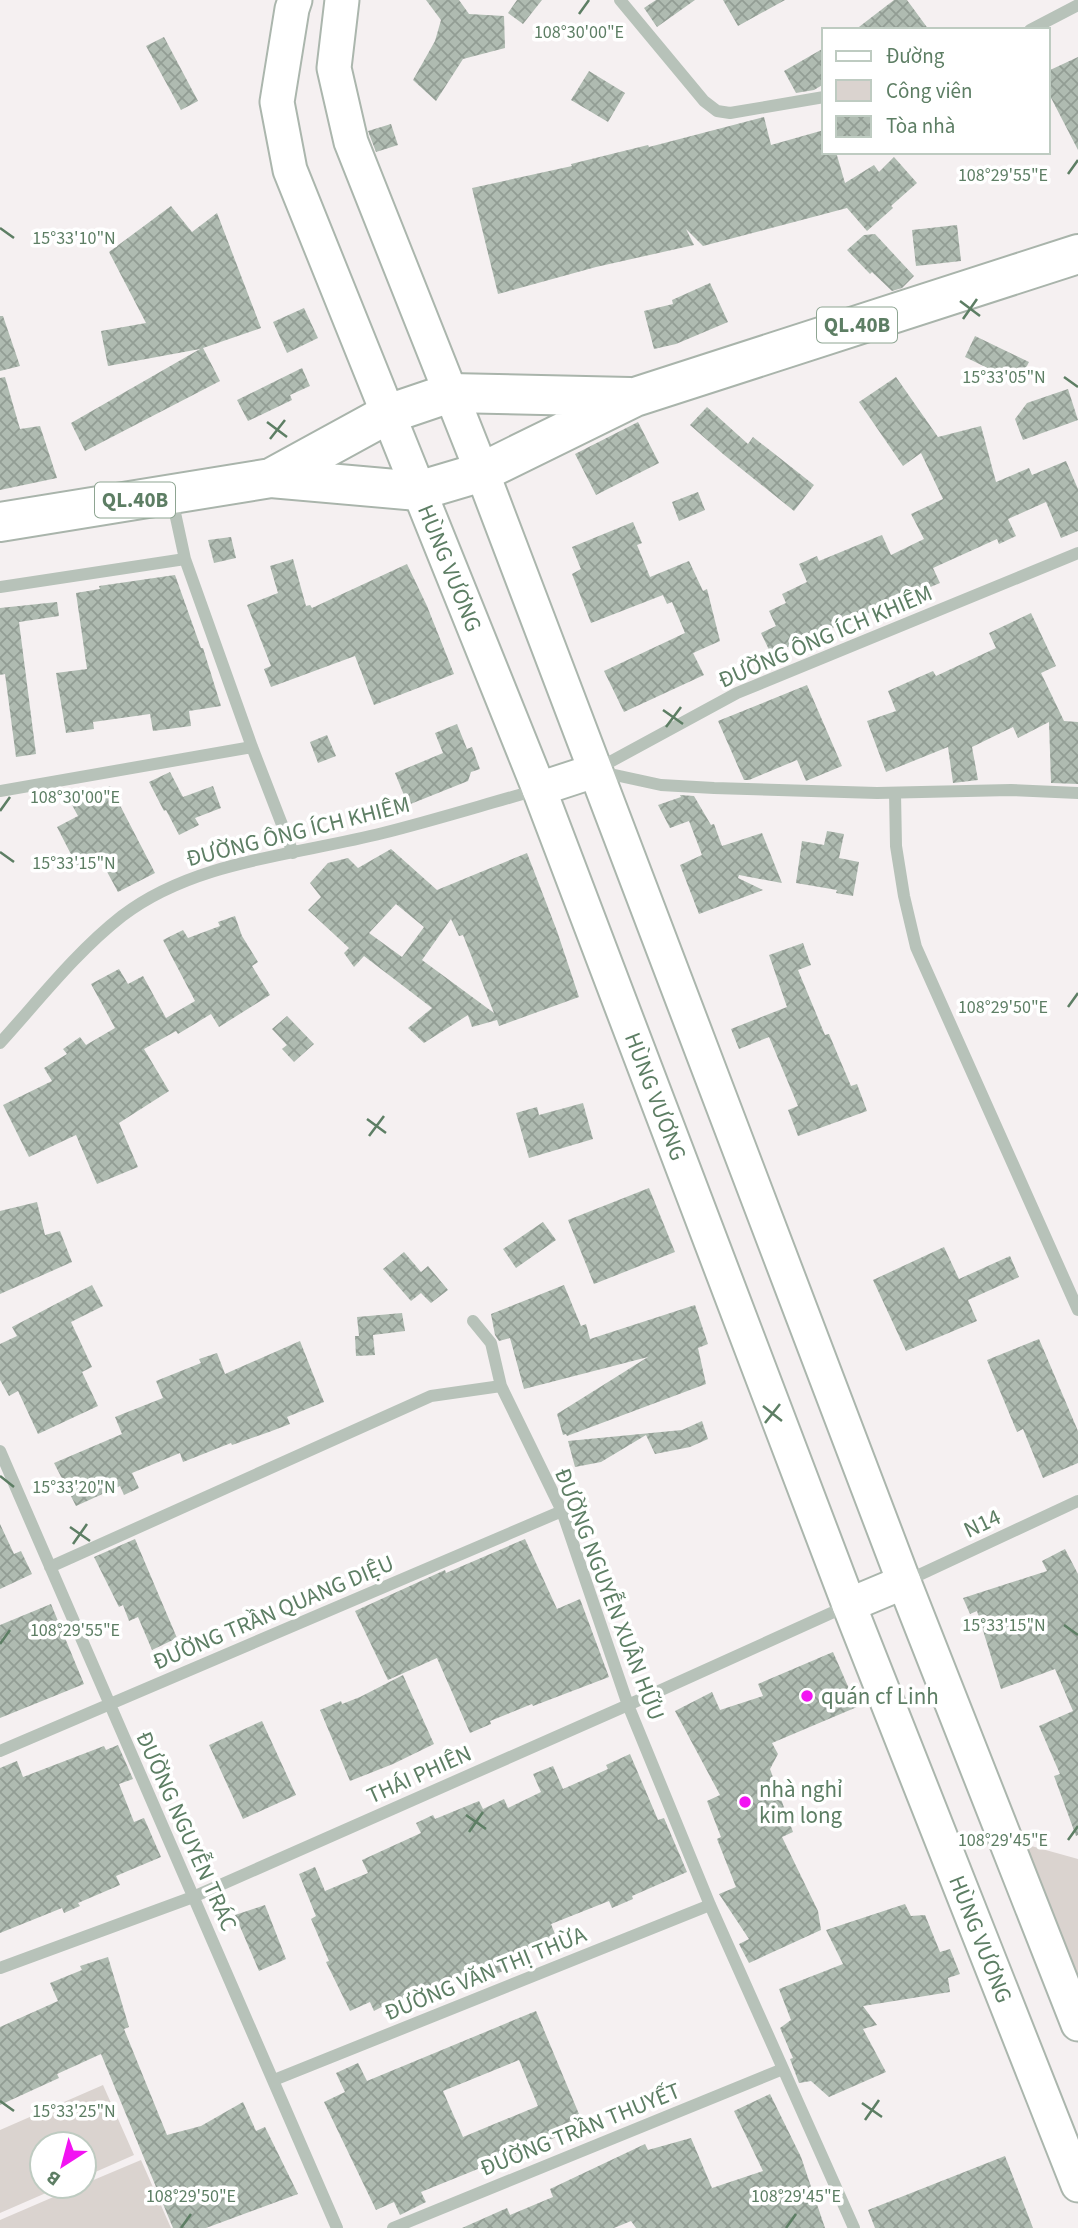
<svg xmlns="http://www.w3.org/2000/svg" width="1078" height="2228" viewBox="0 0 1078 2228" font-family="'Source Sans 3',sans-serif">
<defs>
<pattern id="building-cross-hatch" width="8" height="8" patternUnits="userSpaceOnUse" patternTransform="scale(1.75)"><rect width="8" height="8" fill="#afbbb1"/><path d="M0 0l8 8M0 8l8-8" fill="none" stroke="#929d94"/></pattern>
</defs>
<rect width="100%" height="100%" fill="#f5f0f1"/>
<path fill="#dad3cf" d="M1017 1842 1078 1859V1998Z
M103 2085 134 2155 84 2177V2144H42V2186H62L0 2213V2130Z
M141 2160 171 2228H0V2220L79 2186H84V2184Z"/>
<path fill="url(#building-cross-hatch)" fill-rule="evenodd" d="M426 0H459L469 14 504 16 505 48 463 59 436 101 413 80 435 41 441 20Z
M517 0H542L523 24 508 13Z
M656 0H695L657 27 644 8Z
M723 0H785L738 26Z
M894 0H907L929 30H855Z
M164 37 198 101 181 110 146 46Z
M824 48V84L814 90 796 93 784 71Z
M1078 57V150L1048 92V71Z
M589 71 625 93 608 122 571 100Z
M764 117 771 145 824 130V152H836L845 183 874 165 879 172 894 157 917 183 891 206 893 208 867 231 847 208 703 246 686 229 694 245 596 267 498 294 472 188 572 166 571 164 648 145 649 147Z
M391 124 398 145 376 152 368 131Z
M171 206 192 232 217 213 261 328 203 348 220 381 85 451 71 423 200 349 108 366 101 331 146 323 109 252Z
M957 225 961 261 916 266 912 230Z
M875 234 914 276 902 288 892 291 872 272 870 274 847 250 864 235Z
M710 283 728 322 676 344 654 349 644 311 673 304 672 300Z
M304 308 318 338 287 353 273 322Z
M0 316H3L20 366 0 371Z
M975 336 1029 362 1018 383 965 357Z
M302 368 310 386 290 395 292 400 248 421 237 400Z
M5 377 20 429 40 426 57 478 0 490V378Z
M896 377 938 437 981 426 996 482 1029 468 1032 475 1066 461 1078 489V531L1061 538 1046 502 1008 519 1016 536 999 544 997 539 933 568 940 583 771 654 761 633 776 626 769 611 786 603 782 594 807 582 799 564 817 556 819 561 882 535 891 555 924 539 911 514 943 499 921 453 903 466 859 402Z
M1068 389 1078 420 1023 440 1015 419 1027 403Z
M707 407 748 444 753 437 814 485 794 511 723 454 690 425Z
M638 422 659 463 596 495 575 454Z
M698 492 705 510 679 521 672 502Z
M633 522 642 543 637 545 650 577 689 561 703 591 707 589 720 641 693 653 704 675 624 712 604 671 685 633 672 602 667 604 663 595 591 623 572 574 581 569 572 547Z
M231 537 236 558 214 563 208 540Z
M293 559 306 606 310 605 312 608 407 564 427 606 454 674 374 705 355 656 271 687 264 669 271 666 247 605 278 593 270 566Z
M175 575 201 648H203L221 706 189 711 191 726 153 731 150 714 93 722 94 729 66 733 56 673 87 669 76 593 100 589 99 586Z
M57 602 59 616 19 622 36 754 16 757 5 674 0 675V608Z
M1031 613 1056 666 1041 673 1064 721 1078 722V784L1051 783 1049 722 1018 738 1013 727 972 747 978 780 953 783 948 747 886 772 867 721 896 711 888 691 933 671 936 676 996 648 989 633Z
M807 685 842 766 806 781 797 760 749 780H744L718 721Z
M457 724 467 749 472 747 480 769 471 772 468 781 408 805 395 773 443 753 435 733Z
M327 735 336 756 318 763 310 742Z
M170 772 183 797 213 786 221 808 195 818 199 825 179 835 166 810 164 811 149 782Z
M110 786 155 873 118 892 99 857 78 868 57 827 78 816 72 805Z
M680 795 694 796 711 825 714 824 722 846 762 833 782 883 739 875 738 878 763 890 699 914 680 865 702 855 689 821 670 828 658 805 681 797Z
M827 831 844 834 839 858 859 862 853 896 836 893 837 890 796 883 802 841 824 845Z
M391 849 437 890 527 853 557 931 579 997 499 1026 497 1020 472 1027 468 1015 424 1043 408 1028 432 1008 364 956 354 967 344 953 349 948 308 910 321 897 310 883 328 863 348 858 358 868ZM396 904 424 927 402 957 369 933ZM451 919 459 936 463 935 494 1013 422 960Z
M235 916 242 936 258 962 252 966 270 995 219 1027 211 1014 178 1034 176 1031 144 1049 169 1091 119 1123 138 1167 97 1184 76 1135 29 1157 3 1105 52 1081 44 1068 67 1054 63 1049 80 1037 86 1045 115 1028 91 984 119 969 128 984 143 976 166 1018 195 1001 163 940 183 930 188 938 220 926 218 922Z
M803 943 811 965 798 970 825 1035 829 1034 851 1086 857 1084 867 1111 798 1136 788 1110 798 1106 769 1037 739 1049 731 1029 787 1007 769 955Z
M287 1016 314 1044 294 1062 282 1049 287 1045 272 1029Z
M583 1103 593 1139 529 1158 516 1113 537 1107 539 1115Z
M649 1188 675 1252 594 1284 568 1220Z
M37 1202 45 1235 60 1231 72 1262 0 1294V1211Z
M543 1222 556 1240 516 1268 503 1249Z
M944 1247 959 1279 1010 1256 1019 1277 968 1300 977 1321 906 1351 873 1280Z
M404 1252 421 1272 428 1266 448 1290 431 1303 421 1293 411 1301 383 1269Z
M92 1285 103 1306 71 1322 92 1367 82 1372 98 1406 38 1434 18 1391 9 1396 0 1380V1344L17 1336 12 1327Z
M564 1285 581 1326 586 1324 590 1339 695 1305 708 1344 698 1348 706 1384 567 1436 566 1434 563 1435 557 1414 648 1357 524 1389 510 1338 499 1341 495 1335 491 1314Z
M402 1313 405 1331 373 1335 375 1355 356 1356 355 1336H359L357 1317Z
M1039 1339 1078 1431V1463L1043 1478 1023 1429 1017 1432 987 1360Z
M300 1341 324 1402 287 1417 290 1424 269 1432 232 1445 231 1443 183 1462 180 1453 132 1473 139 1488 124 1495 120 1486 76 1506 54 1463 122 1434 115 1417 163 1398 156 1381 201 1363 199 1359 217 1353 225 1374Z
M702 1421 708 1439 690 1447 655 1454 646 1435 601 1462 575 1467 568 1441 682 1430Z
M0 1524 14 1554 21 1551 32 1574 0 1589Z
M135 1539 177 1638 152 1650 138 1617 129 1621 123 1605 119 1607 94 1557Z
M525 1539 557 1609 580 1599 609 1677 533 1706 532 1704 490 1721 491 1724 470 1733 437 1658 388 1680 355 1611 445 1570 446 1573Z
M1065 1549 1078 1574V1835L1076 1836 1054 1776 1060 1774 1039 1726 1073 1711 1055 1669 1001 1689 977 1611 970 1614 963 1598 1047 1571 1042 1561Z
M51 1604 84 1684 0 1718V1625Z
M833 1652 857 1707 772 1743 778 1754 770 1769 793 1832 782 1837 818 1911 821 1930 749 1963 739 1944 749 1939 719 1894 736 1887 717 1839 721 1837 707 1801 720 1795 675 1711 712 1692 720 1710 763 1696 758 1684Z
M403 1675 434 1744 393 1764 350 1781 320 1710 341 1701 342 1704 360 1697Z
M262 1721 296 1795 243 1819 209 1745Z
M118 1745 133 1779 119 1784 134 1822 144 1818 161 1857 116 1876 120 1885 78 1903 80 1906 64 1913 62 1908 0 1933V1768L17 1761 23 1777 104 1746 106 1750Z
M630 1754 658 1820 664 1818 687 1872 632 1896 633 1899 612 1908 609 1901 551 1924 557 1939 506 1960 510 1968 489 1977 485 1967 396 2007 393 2001 374 2011 370 2002 350 2011 326 1962 329 1961 311 1919 316 1916 299 1874 315 1867 325 1891 368 1873 362 1860 421 1833 416 1823 433 1815 435 1819 479 1801 483 1809 504 1799 508 1808 541 1792 533 1774 553 1766 563 1789 608 1769 606 1765Z
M905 1904 911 1916 925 1915 940 1952 950 1949 960 1974 948 1978 950 1992 863 2006 877 2025 863 2029 886 2072 829 2097 811 2081 799 2083 790 2059 793 2058 780 2028 791 2020 779 1989 843 1964 826 1930Z
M265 1905 286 1959 259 1971 235 1915Z
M108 1957 129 2027 124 2029 167 2135 201 2126 243 2102 256 2131 265 2127 298 2194 206 2228H173L101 2054 57 2074 59 2078 0 2105V2027L58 2001 50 1983 82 1970 80 1966Z
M536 2011 584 2126 421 2192 426 2202 400 2215 394 2202 376 2210 324 2102 345 2092 336 2073 358 2063 367 2081ZM519 2060 538 2106 463 2137 443 2091Z
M770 2094 801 2157 825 2228H636L631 2221 614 2228H462L507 2208 510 2215 553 2197 550 2189 645 2144 648 2150 691 2138 712 2188 763 2171 734 2111Z
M1005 2156 1033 2228H875L868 2210Z"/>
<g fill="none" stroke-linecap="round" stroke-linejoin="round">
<defs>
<g id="major">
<path id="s1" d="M295 0 292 9 277 102 290 170 539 789 849 1605 1078 2185"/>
<path d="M342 0 334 68 351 142 482 472 904 1582 1078 2024"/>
<path d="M539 789 594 771"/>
<path d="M849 1605 904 1582"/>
</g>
<path id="highway" d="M271 478 388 414 450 393 630 397
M0 522 271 478 418 491 482 472 635 397 1078 254"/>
</defs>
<use href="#major" stroke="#abb6ad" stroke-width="37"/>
<use href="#highway" stroke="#a9b4ab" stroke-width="42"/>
<path stroke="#b7c2b9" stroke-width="12" d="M620 0 704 101 717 111 730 113 824 97
M1030 30 1078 5
M172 499 185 559 252 747 293 853
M0 587 185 559
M597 769 737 693 1078 553
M601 772 661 785 714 788 877 793 1011 790 1078 793
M0 791 252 747
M895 793 896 846 904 896 916 947 1078 1310
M0 1043C39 1000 76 952 122 916 195 860 297 855 383 833 435 820 486 804 537 790
M473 1321 491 1343 501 1386
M0 1451 337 2228
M50 1567 431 1396 501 1386 562 1511 628 1705 710 1905 854 2228
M904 1582 1078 1501
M0 1751 562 1511
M0 1968 193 1897 628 1705 849 1605
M274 2080 710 1905
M393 2228 783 2069"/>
<use href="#major" stroke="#fff" stroke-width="33"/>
<use href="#highway" stroke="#fff" stroke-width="38"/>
</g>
<path fill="none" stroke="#5d7e64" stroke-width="2.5" d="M579 14 589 0M1068 174 1078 160M0 228 14 238M960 301 980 316M963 319 977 299M1064 377 1078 387M267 422 287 437M270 439 285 420M663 710 683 724M666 727 681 707M0 811 10 797M0 852 14 862M1068 1007 1078 993M367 1119 386 1133M369 1136 384 1116M763 1406 782 1421M765 1423 780 1404M0 1476 14 1487M70 1527 90 1541M73 1544 87 1524M1064 1625 1078 1635M0 1644 10 1630M466 1815 486 1829M469 1832 483 1812M1068 1840 1078 1826M0 2101 14 2111M862 2103 882 2117M865 2120 879 2100M181 2228 191 2214M786 2228 796 2214"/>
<g fill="#f213f2" stroke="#fff" stroke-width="2.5">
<circle cx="807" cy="1696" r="7"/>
<circle cx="745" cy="1802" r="7"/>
</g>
<g text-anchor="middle" stroke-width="7" stroke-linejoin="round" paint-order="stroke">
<g fill="#fff" stroke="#8ea592" stroke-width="2">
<rect x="817" y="307.5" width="80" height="35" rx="5"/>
<rect x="95" y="482.5" width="80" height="35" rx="5"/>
</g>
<g font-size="21" font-weight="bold" fill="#5d7e64">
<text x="857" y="332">QL.40B</text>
<text x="135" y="507">QL.40B</text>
</g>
<g font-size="23" fill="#5d7e64" stroke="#fff">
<text dy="8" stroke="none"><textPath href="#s1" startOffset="602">HÙNG VƯƠNG</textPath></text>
<text transform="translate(825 636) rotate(-23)" y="8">ĐƯỜNG ÔNG ÍCH KHIÊM</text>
<text transform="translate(298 831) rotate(-14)" y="8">ĐƯỜNG ÔNG ÍCH KHIÊM</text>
<text dy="8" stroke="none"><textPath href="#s1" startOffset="1169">HÙNG VƯƠNG</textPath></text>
<text transform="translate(982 1523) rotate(-25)" y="8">N14</text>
<text transform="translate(610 1594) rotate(69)" y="8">ĐƯỜNG NGUYỄN XUÂN HỮU</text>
<text transform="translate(273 1612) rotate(-23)" y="8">ĐƯỜNG TRẦN QUANG DIỆU</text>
<text transform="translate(419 1774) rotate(-24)" y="8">THÁI PHIÊN</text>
<text transform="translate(187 1831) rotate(66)" y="8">ĐƯỜNG NGUYỄN TRÁC</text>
<text dy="8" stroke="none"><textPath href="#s1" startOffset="2072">HÙNG VƯƠNG</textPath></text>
<text transform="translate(485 1973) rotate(-22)" y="8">ĐƯỜNG VĂN THỊ THỪA</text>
<text transform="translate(580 2129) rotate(-22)" y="8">ĐƯỜNG TRẦN THUYẾT</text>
</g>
<g font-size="23" fill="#5d7e64" stroke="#fff" text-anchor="start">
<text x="821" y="1704">quán cf Linh</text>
<text x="759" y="1797">nhà nghỉ<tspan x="759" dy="26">kim long</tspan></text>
</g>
</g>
<g font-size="18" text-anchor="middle" fill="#5d7e64" stroke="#fff" stroke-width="7" stroke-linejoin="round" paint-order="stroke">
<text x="579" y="38">108°30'00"E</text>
<text x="1003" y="181">108°29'55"E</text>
<text x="74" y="244">15°33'10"N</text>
<text x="1004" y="383">15°33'05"N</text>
<text x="75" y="803">108°30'00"E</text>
<text x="74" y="869">15°33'15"N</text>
<text x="1003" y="1013">108°29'50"E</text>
<text x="74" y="1493">15°33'20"N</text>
<text x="1004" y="1631">15°33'15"N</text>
<text x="75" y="1636">108°29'55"E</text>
<text x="1003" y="1846">108°29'45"E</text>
<text x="74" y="2117">15°33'25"N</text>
<text x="191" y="2202">108°29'50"E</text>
<text x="796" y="2202">108°29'45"E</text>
</g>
<rect x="822" y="28" width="228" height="126" fill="#ffffff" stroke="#becbc1" stroke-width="2"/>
<rect x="836" y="51" width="35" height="10" fill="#ffffff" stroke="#becbc1" stroke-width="2"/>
<text x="886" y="63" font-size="21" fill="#5d7e64">Đường</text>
<rect x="836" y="80" width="35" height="21" fill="#dad3cf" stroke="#becbc1" stroke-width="2"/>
<text x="886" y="98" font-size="21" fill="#5d7e64">Công viên</text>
<rect x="836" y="116" width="35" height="21" fill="url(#building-cross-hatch)" stroke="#becbc1" stroke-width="2"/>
<text x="886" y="133" font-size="21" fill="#5d7e64">Tòa nhà</text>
<g transform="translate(63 2165) rotate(216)"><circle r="33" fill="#ffffff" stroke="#becbc1" stroke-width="2"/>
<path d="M0-5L12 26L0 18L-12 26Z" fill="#f213f2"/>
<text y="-10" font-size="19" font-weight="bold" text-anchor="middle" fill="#5d7e64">B</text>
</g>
</svg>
